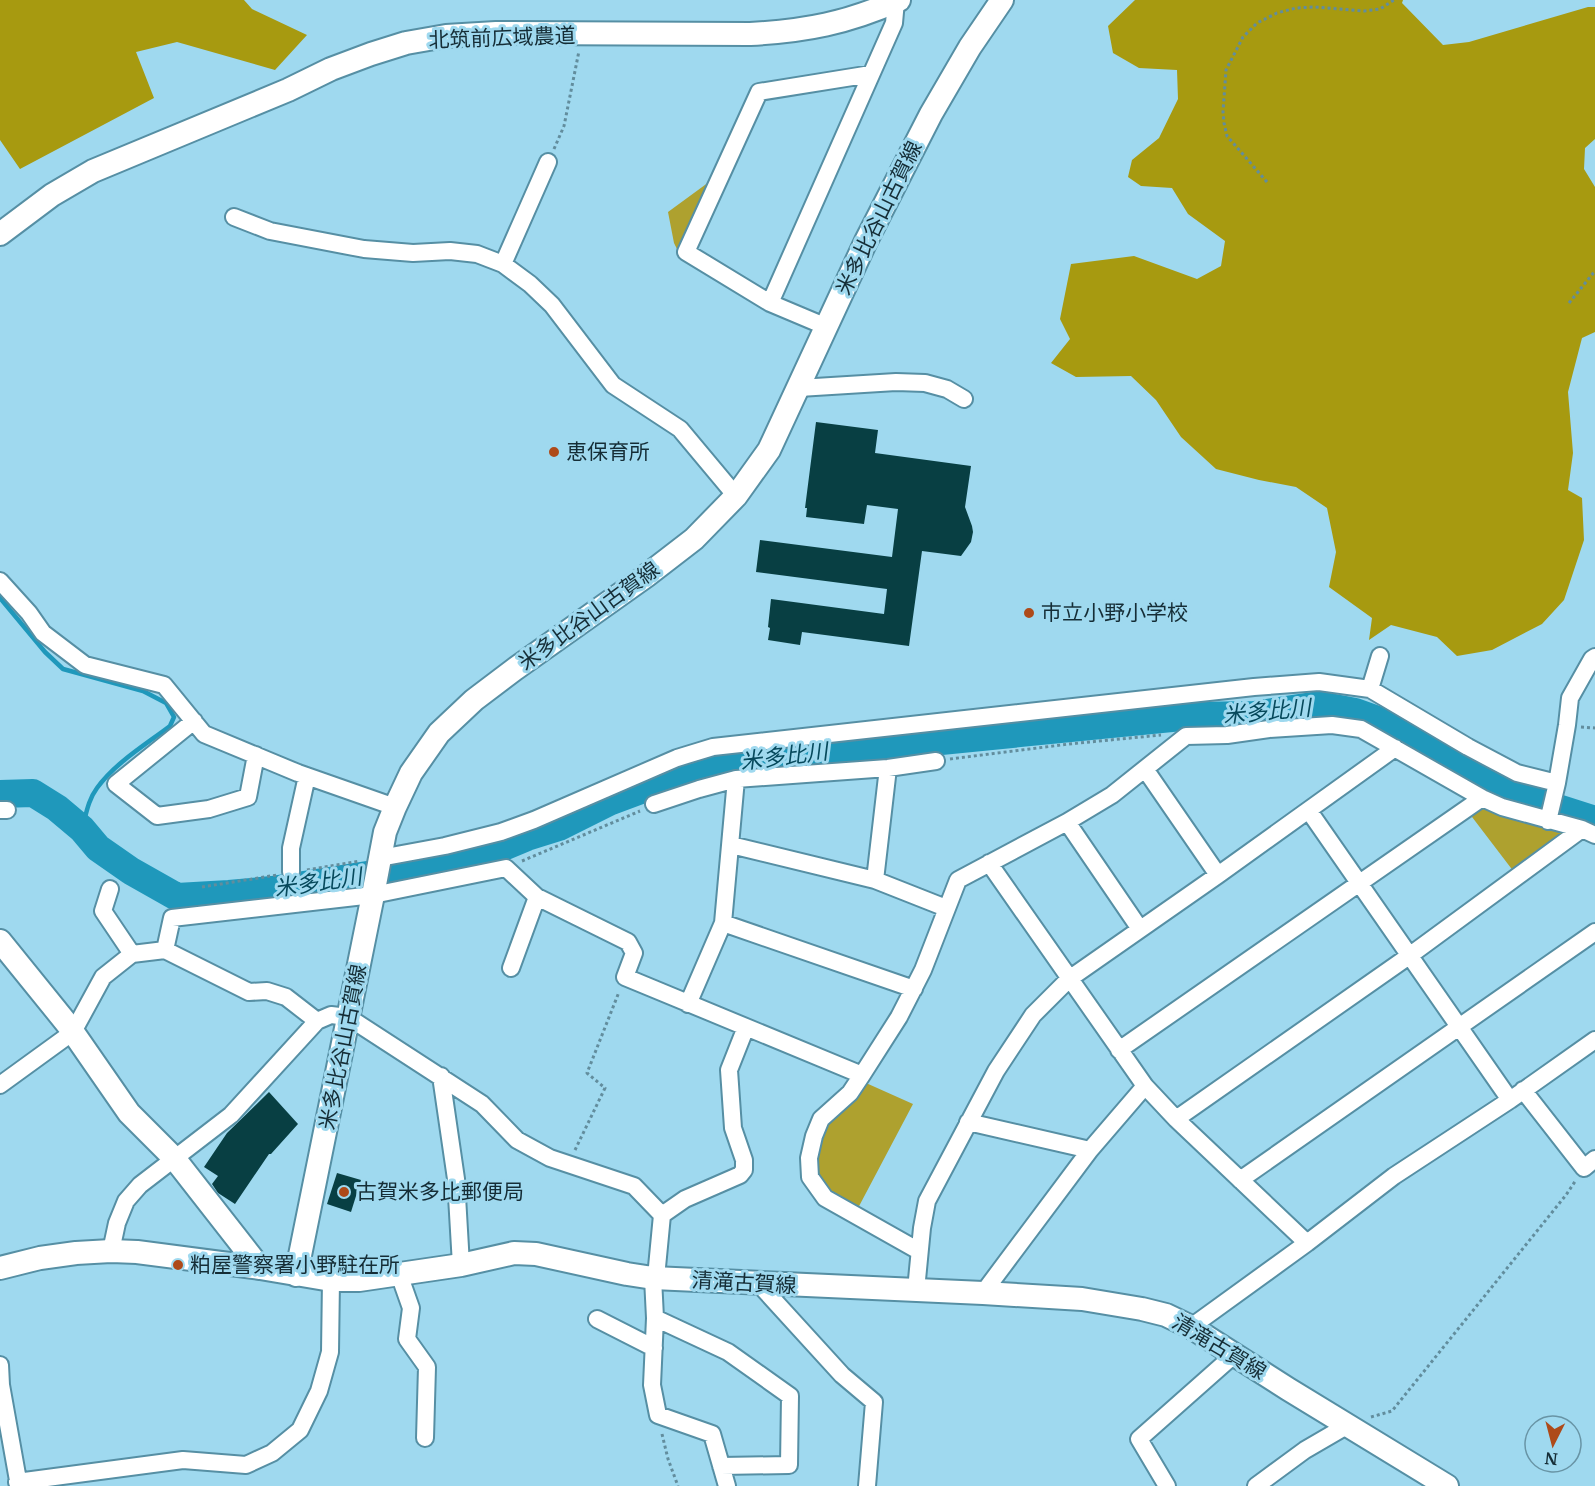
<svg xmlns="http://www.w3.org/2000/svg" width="1595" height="1486" viewBox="0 0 1595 1486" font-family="Merriweather,'Noto Sans JP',serif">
<rect width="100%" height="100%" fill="#9fd9ef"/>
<path fill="#aea12f" d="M709 182 679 253 674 243 668 212Z
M1480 805 1567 831 1514 872 1469 813Z
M866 1083 913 1104 857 1210 824 1191 816 1173 818 1141 827 1119Z"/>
<path fill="#a79a10" d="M0 0H244L252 9 307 35 275 70 177 42 136 52 154 98 20 169 0 140Z
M1135 0H1403L1402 3 1443 45 1469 42 1588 7H1595V139L1585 148 1584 169 1595 187V332L1582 338 1568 392 1573 453 1568 490 1582 498 1584 540 1564 600 1542 624 1492 650 1457 656 1437 637 1391 625 1369 640 1372 618 1329 587 1336 552 1327 508 1296 487 1259 480 1216 469 1181 437 1156 400 1131 376 1076 377 1051 363 1070 339 1060 319 1071 264 1134 256 1197 279 1221 266 1225 241 1188 214 1172 188 1141 186 1128 177 1132 160 1159 138 1178 99 1177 70 1139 68 1113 53 1108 26Z"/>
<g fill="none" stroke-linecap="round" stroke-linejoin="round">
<path stroke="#1f98bb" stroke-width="4.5" d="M0 598 45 652 63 669 143 691 166 703 174 717 170 726C145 745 115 763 97 788 88 800 86 815 82 829"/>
<path stroke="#1f98bb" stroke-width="28" d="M0 794 33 793 57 808 82 829 98 848 131 871 177 897 229 894 272 890 405 869 503 847 527 837 559 827 609 802 660 783 704 767 758 757 901 745 1192 716 1254 715 1319 705 1355 712 1397 727 1435 754 1514 794 1595 820"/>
</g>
<path fill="#083f43" d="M816 422 878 430 875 453 971 466 965 507 972 526 973 532 971 542 961 556 922 551 909 646 802 632 800 645 768 640 770 628 768 627 771 599 884 614 887 589 756 572 760 540 892 557 898 509 867 505 864 524 806 517 807 508H805Z
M269 1092 298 1124 271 1154H269L235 1204 218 1193 212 1184 218 1176 204 1167 227 1133Z
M337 1173 361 1180 351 1212 327 1204Z"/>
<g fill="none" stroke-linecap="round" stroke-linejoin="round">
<defs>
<path id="street" d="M234 217 270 231 364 249 413 253 450 251 477 254 503 264 530 284 552 305 613 385 680 429 736 496
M503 264 548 162
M770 303 894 23 896 1
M827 327 770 303 686 252 759 92 871 74
M799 388 896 382 925 383 947 389 964 399
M0 581 29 613 43 633 85 665 164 685 204 734 298 773 395 807
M1370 689 1380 656
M194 721 116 784 157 816 209 809 248 797 256 755
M1145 769 1218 875
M654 804 699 789 736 779 888 768 936 761
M0 810H7
M1309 811 1510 1100
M1548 821 1557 783 1567 725 1570 698 1592 659 1595 657
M1067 822 1140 929
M731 845 875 880 946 908
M380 858 445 846 501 832 534 820 677 758 713 747 1254 687 1319 682 1370 689 1468 747 1517 773 1557 783
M989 863 1145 1086 1176 1119 1307 1243
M291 872V848L307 776
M875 880 888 768
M110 889 103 911 132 954
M723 923 914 989
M165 950 249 992 267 991 286 997 317 1021
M511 968 537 897
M688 1004 723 923 736 779
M1119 1050 1482 798
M441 1076 456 1179 461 1265
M0 1085 73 1032 103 977 132 954 165 950 172 918 373 895 506 868 537 897 628 942 634 953 625 977 862 1075
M1523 1090 1584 1168 1595 1159
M1176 1119 1409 956 1582 829
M968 1122 1090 1150
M1240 1180 1595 932
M662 1215 685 1199 740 1175 744 1170V1160L733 1128 729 1070 746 1027
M111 1251 117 1223 126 1201 140 1185 231 1115 317 1021 331 1015 348 1017 482 1104 517 1140 550 1158 634 1186 662 1215 657 1267 653 1278 655 1318 652 1385 658 1415 712 1434 727 1486
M919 1251 825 1198 810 1177 809 1158 814 1136 821 1119 850 1093 862 1075 899 1017 923 970 958 880 1067 822 1112 795 1186 736 1227 735 1269 729 1332 725 1361 729 1482 798 1502 807 1582 829 1595 835
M399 1274 411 1308 407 1339 427 1367 425 1438
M759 1284 842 1375 874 1402 867 1486
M916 1290 922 1228 927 1201 996 1071 1033 1015 1069 979 1218 875 1395 748
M983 1293 1090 1150 1145 1086
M655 1318 728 1352 790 1396 789 1465 721 1466
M597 1319 654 1348
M1191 1327 1307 1243 1394 1176 1510 1100 1595 1040
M0 1365 1 1385 19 1486
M17 1482 183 1460 246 1465 272 1453 300 1430 319 1391 330 1352 331 1280
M1167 1486 1139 1439 1235 1354
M1256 1486 1305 1450 1348 1425"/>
<path id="secondary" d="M0 234 52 195 93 171 288 90 331 69 371 54 406 43 446 36 496 33 750 34C806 31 847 23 899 0
M0 941 68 1025 129 1113 174 1158 260 1268
M0 1268 40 1258 76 1253 111 1251 137 1252 260 1268 331 1280H359L461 1265 514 1253 536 1254 627 1274 653 1278 983 1293 1082 1299 1142 1309 1166 1315 1191 1327 1288 1389 1447 1486
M296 1275 373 895 385 832 395 807 411 773 439 733 474 700 515 669 646 576 694 539 736 496 769 450 866 241 931 114 970 47 1002 0"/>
</defs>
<use href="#street" stroke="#568fa4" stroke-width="20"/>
<use href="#secondary" stroke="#568fa4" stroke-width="26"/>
<path stroke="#628d9d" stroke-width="3" stroke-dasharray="3 3" stroke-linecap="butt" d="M554 149 564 126 579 51
M1267 182 1227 136 1224 123 1223 112 1226 70 1243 37 1257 23 1277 13 1296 8 1314 7 1364 11 1380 9 1394 0
M1569 303 1595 271
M1581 727 1595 728
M950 759 1069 744 1161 735
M522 861 640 811
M307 870 360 861
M202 887 277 875
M575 1150 605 1088 587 1073 619 992
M1371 1417 1392 1411 1566 1195 1576 1180
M662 1434 668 1459 678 1486"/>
<use href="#street" stroke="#fff" stroke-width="16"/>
<use href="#secondary" stroke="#fff" stroke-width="22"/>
</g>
<g fill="#ae4a19" stroke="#9fd9ef" stroke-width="2">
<circle cx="554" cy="452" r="6"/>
<circle cx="1029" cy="613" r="6"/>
<circle cx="344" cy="1192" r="6"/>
<circle cx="178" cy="1265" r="6"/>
</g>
<g text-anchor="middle" stroke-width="6" stroke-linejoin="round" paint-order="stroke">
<g font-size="21" fill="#152d36" stroke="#9fd9ef">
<text transform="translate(502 38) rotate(-2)" y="7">北筑前広域農道</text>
<text transform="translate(879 218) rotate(-64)" y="7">米多比谷山古賀線</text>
<text transform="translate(589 616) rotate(-36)" y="7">米多比谷山古賀線</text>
<text transform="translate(343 1047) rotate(-79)" y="7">米多比谷山古賀線</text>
<text transform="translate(744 1283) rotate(3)" y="7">清滝古賀線</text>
<text transform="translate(1219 1347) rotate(31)" y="7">清滝古賀線</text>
</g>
<g font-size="21" fill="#152d36" stroke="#9fd9ef" text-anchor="start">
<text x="566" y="459">恵保育所</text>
<text x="1041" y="620">市立小野小学校</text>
<text x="356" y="1199">古賀米多比郵便局</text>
<text x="190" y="1272">粕屋警察署小野駐在所</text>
</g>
<g font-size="22" font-style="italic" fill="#06495c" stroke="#9fd9ef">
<text transform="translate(1267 711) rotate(-5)" y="8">米多比川</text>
<text transform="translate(784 756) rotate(-7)" y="8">米多比川</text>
<text transform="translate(318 882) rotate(-8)" y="8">米多比川</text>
</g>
</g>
<g transform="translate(1553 1444) rotate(186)"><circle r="28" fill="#9fd9ef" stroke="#6894a5" stroke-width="1.5"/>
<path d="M0-4.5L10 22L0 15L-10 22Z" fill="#ae4a19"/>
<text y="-9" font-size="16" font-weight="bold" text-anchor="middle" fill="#152d36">N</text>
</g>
</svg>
